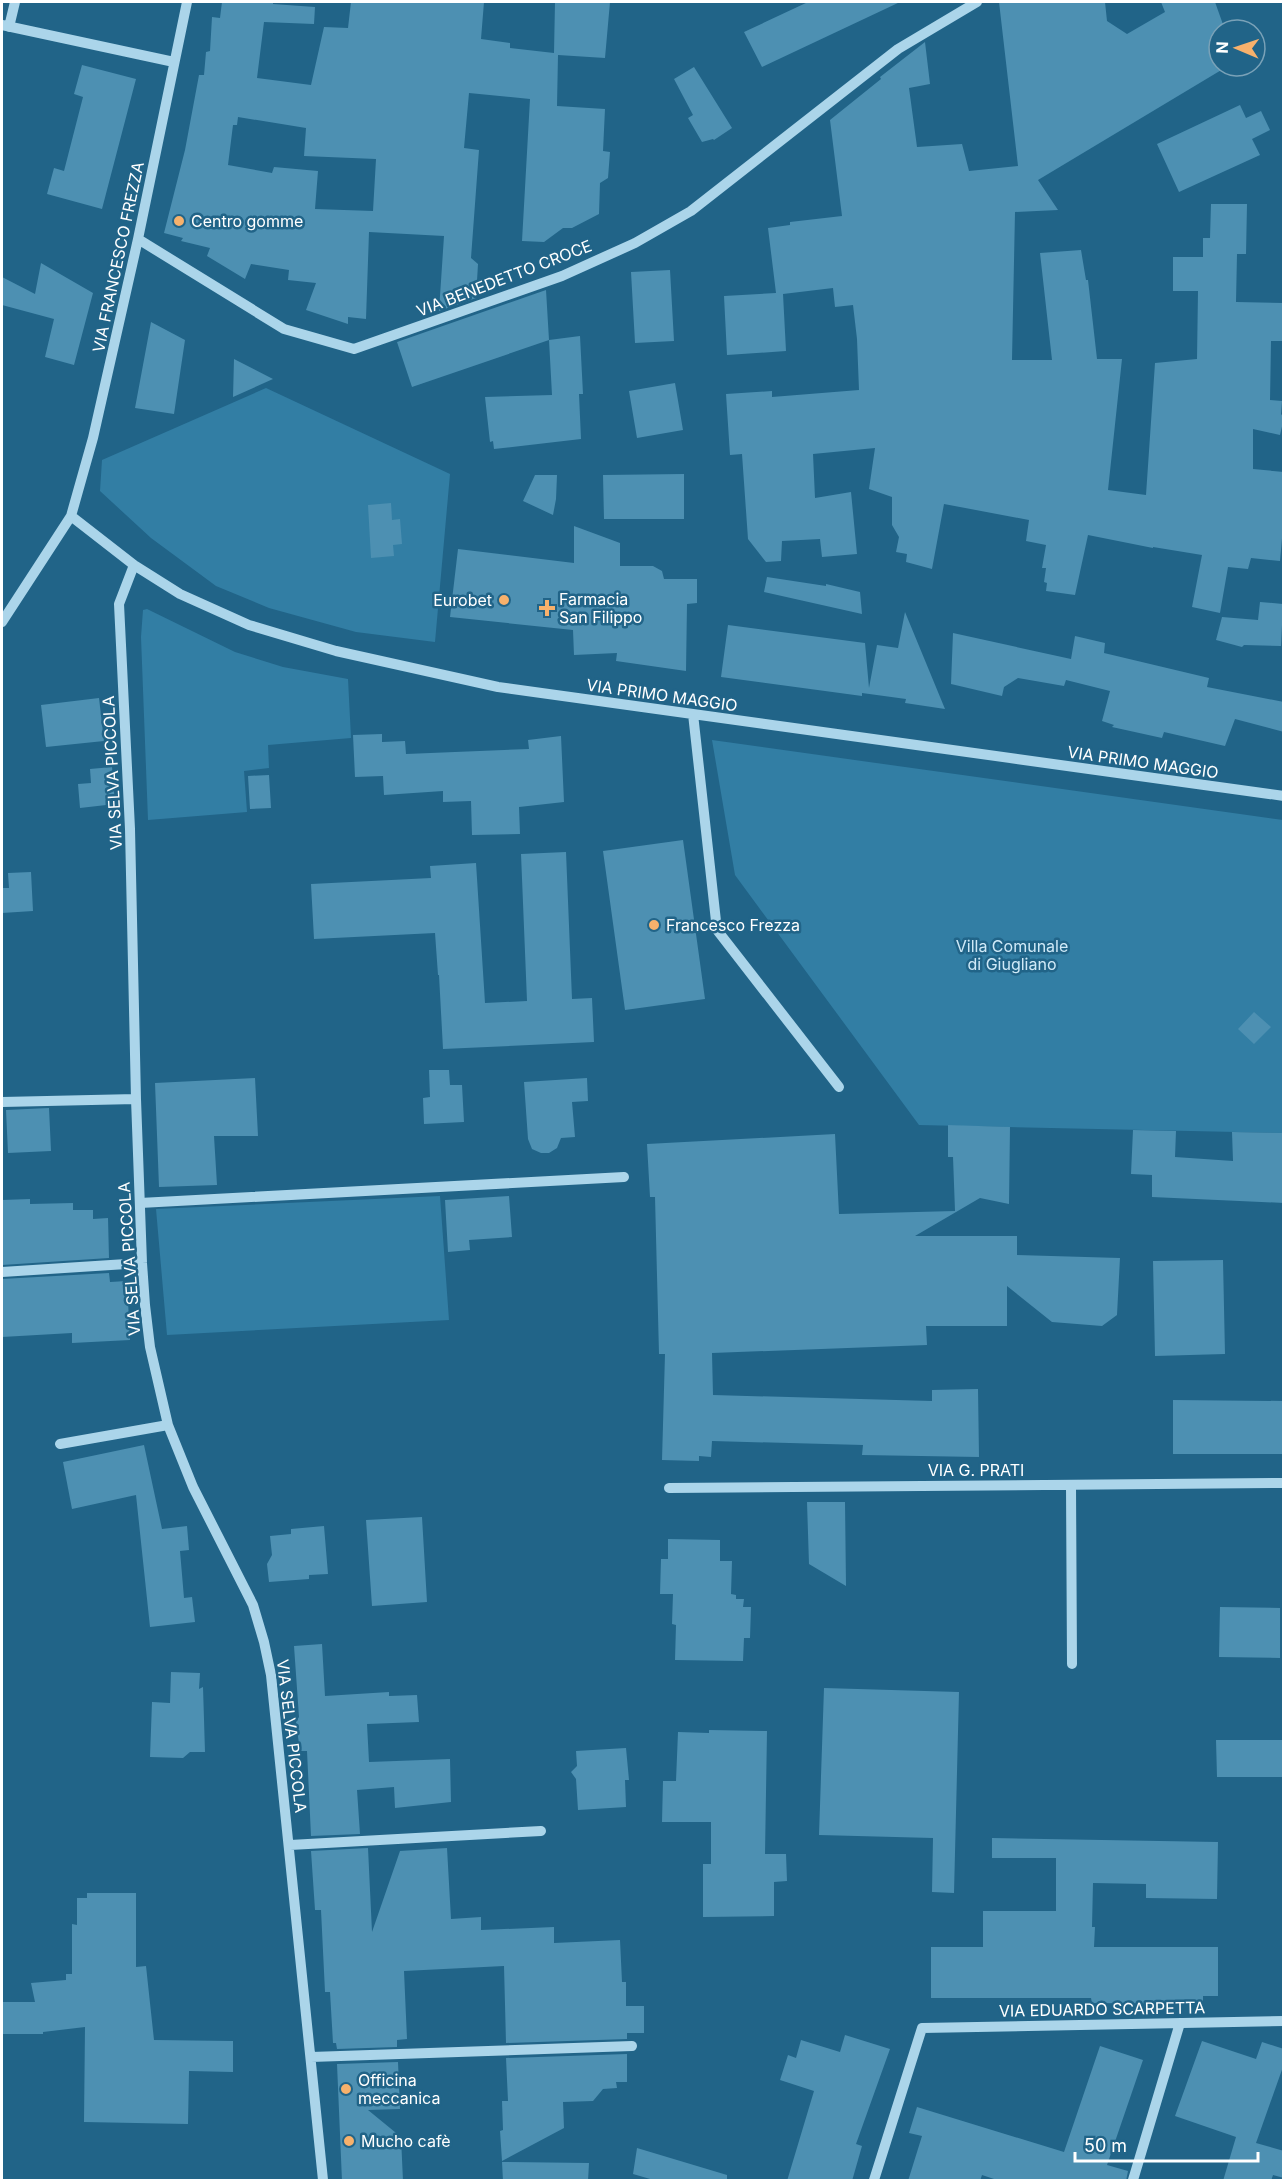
<svg xmlns="http://www.w3.org/2000/svg" width="1285" height="2182" viewBox="0 0 1285 2182" font-family="Inter,sans-serif">
<rect width="100%" height="100%" fill="#216488"/>
<path fill="#327ea4" d="M266 388 450 474 435 642 356 632 269 608 216 586 151 538 100 491 102 460Z
M147 609 235 652 283 667 348 679 351 738 268 745 269 768 244 771 247 812 148 820 141 637 143 610Z
M712 740 1283 820V1133L919 1125 735 875Z
M440 1196 449 1320 167 1335 156 1209Z"/>
<path fill="#4d90b2" fill-rule="evenodd" d="M222 2H273V4L315 7 314 24 264 22 257 78 311 85 324 27 348 28 351 2H484L481 39 510 43V48L554 53 555 2H610L605 58 558 55 557 106 605 109 603 151 610 152 608 178 600 183 599 214 572 228H563L544 242 522 241 530 99 469 93 464 148 479 150 471 258 478 264 476 298 439 311 444 236 369 232 366 319 348 317V324L306 310 316 283 288 280 289 270 251 264 245 279 207 256 210 248 181 241 183 238 164 233 185 150 199 75H204L206 52 210 51 212 17 220 18ZM238 117 306 128 304 156 376 159 373 211 315 209 318 171 274 167 272 173 228 165 233 125H237Z
M808 2H900L762 67 744 32Z
M999 2H1105L1107 21 1127 34 1165 12 1161 2H1215L1225 30H1219V66H1228L1038 180 1058 210 1015 212 1012 360H1052L1040 253 1081 250 1086 280H1088L1097 359H1122L1108 490 1146 495 1155 363 1197 359 1198 291H1173V257H1203V238H1210L1211 204H1247L1246 254H1237L1236 302 1284 303V341H1271L1270 400 1282 401 1281 414 1284 418 1280 435 1253 429V469L1284 472V516L1280 561 1251 558 1248 569 1228 567 1220 613 1192 607 1202 555 1153 547V548L1088 535 1075 595 1046 591 1047 583 1044 582 1046 568H1042L1046 545 1026 541 1029 520 944 504 932 569 906 562 907 554 896 552 899 537 892 525V497L869 489 875 448 813 454 815 498 851 492 857 554 822 557 820 539 782 541 781 561 766 562 748 539 742 454 730 455 726 394 772 391V397L859 390 857 339 853 305 835 307 833 288 783 294 786 351 727 355 724 296 776 293 768 228 790 225V222L842 216 830 120 881 79 880 77 925 42 930 84 909 88 917 147 962 144 969 171 1018 166Z
M82 65 136 79 102 209 47 194 54 168 64 171 83 97 74 94Z
M694 67 732 128 714 140 713 139 702 142 688 118 693 115 674 79Z
M1240 105 1246 118 1261 111 1270 130 1252 139 1260 155 1179 192 1157 144Z
M41 263 93 293 74 365 45 357 54 319 2 305V277L35 294Z
M670 270 674 341 635 343 631 272Z
M546 290 549 340 412 387 397 342Z
M151 322 185 340 174 414 135 408Z
M580 336 583 394H579L581 439 494 449 493 441 490 442 485 397 552 395 549 340Z
M234 359 273 379 233 397Z
M675 383 683 430 637 438 629 391Z
M684 474V519H604L603 475Z
M535 475H557L556 499 553 515 523 501Z
M391 503 392 520 400 519 402 544 393 545 394 556 371 558 368 505Z
M574 526 620 543V566H653L662 571 664 579H697V603L687 604 686 671 616 661 617 653 574 655 573 630 450 617 458 549 574 563Z
M767 577 826 586V584L860 592 862 614 764 592Z
M1260 602 1283 604 1281 646 1244 645 1242 647 1216 640 1222 617 1258 620Z
M905 612 945 709 905 703 906 699 862 693V696L721 677 728 625 865 643 869 688 877 645 898 648Z
M953 633 1071 659 1075 636 1105 643 1104 653 1209 678 1207 687 1284 702V732L1235 719 1225 746 1164 732 1162 738 1112 727 1114 725 1102 721 1110 691 1066 680 1064 686 1018 678 1004 687 1002 696 951 684Z
M99 698 104 741 46 747 41 705Z
M382 734V742L405 741 406 754 529 749 528 740 561 736 564 802 519 807 520 834 472 835 471 801 443 802V791L384 795 383 776 355 777 353 735Z
M112 767 115 804 80 808 78 784 91 783 90 769Z
M269 775 271 808 250 809 248 776Z
M683 840 705 999 625 1010 603 851Z
M566 852 572 999 592 998 594 1042 443 1049 439 975H438L435 933 314 939 311 884 431 878 430 866 476 863 485 1003 527 1001 521 854Z
M31 872 33 911 2 913V888H9L8 873Z
M1254 1012 1271 1027 1254 1044 1238 1029Z
M429 1070H449L450 1085H462L464 1122 424 1124 423 1098 430 1097Z
M255 1078 258 1136H214L217 1185 159 1187 155 1083Z
M587 1078 588 1101 572 1102 575 1137 561 1138 557 1148 549 1153H541L532 1149 528 1139 524 1082Z
M49 1108 51 1151 8 1153 6 1110Z
M948 1125 1010 1127 1009 1204 980 1198 915 1236H1017V1255L1120 1258 1117 1315 1102 1326 1052 1322 1007 1286V1326H926L927 1345 712 1353 713 1395 932 1401V1390L978 1389 979 1457 862 1455 863 1445 712 1441 711 1457 699 1456V1461L662 1460 665 1354H659L655 1197H650L647 1144 835 1134 839 1214 955 1211 953 1157H948Z
M1133 1130 1176 1131 1175 1157 1233 1161 1232 1132 1284 1133V1203L1152 1197V1175L1131 1174Z
M509 1196 512 1237 469 1240 470 1250 448 1252 445 1200Z
M30 1199V1204L73 1203V1210H93V1219L108 1218 109 1258 2 1265V1200Z
M1223 1260 1225 1354 1155 1356 1153 1261Z
M109 1273 110 1282 127 1281 130 1340 72 1343V1333L2 1337V1279Z
M1173 1400 1284 1401V1454H1173Z
M144 1445 162 1529 187 1526 189 1550 180 1551 184 1598 192 1597 195 1622 150 1627 136 1495 72 1509 63 1462Z
M807 1502H845L846 1586 809 1564Z
M422 1517 427 1602 372 1606 366 1520Z
M324 1526 328 1574 309 1575V1579L269 1582 267 1564 272 1555 270 1536 291 1534V1529Z
M668 1539 720 1540V1561H732L731 1594 736 1595V1599H744L743 1607H751L750 1638H744L743 1661 675 1660 676 1625 672 1624 673 1594H660L661 1559H668Z
M1220 1607 1280 1608V1658L1219 1657Z
M322 1644 325 1696 389 1692V1696L417 1695 419 1722 367 1724 369 1762 450 1759 451 1802 395 1808 394 1787 357 1790 360 1834 311 1836 307 1751H300L296 1722 299 1717 294 1646Z
M171 1672 200 1673 199 1689 203 1687 205 1752H190L183 1758 150 1757 152 1702 170 1703Z
M824 1688 959 1692 954 1893 932 1892 933 1838 819 1835Z
M709 1730 767 1731 765 1854H786L787 1881 774 1882V1916L703 1917V1864H711V1822H662L663 1781H676L678 1732 709 1733Z
M1216 1740H1284V1777H1217Z
M626 1748 629 1780H625L626 1807 578 1810 576 1779 571 1772 577 1766 576 1751Z
M992 1838 1218 1842 1217 1899 1146 1898V1884L1093 1883 1092 1927H1095L1094 1947H1218V1996H1203V2004L1092 2003 1091 1998H931V1947H983V1911H1056V1858H992Z
M368 1848 372 1932 400 1851 447 1848 451 1919 481 1917V1930L554 1927V1943L620 1940 622 1982H626V2006H644V2033H627V2039L506 2043 504 1966 404 1971 407 2039 397 2040V2047L337 2049 336 2043H333L330 1992H325L321 1910H315L311 1851Z
M87 1893H136V1967L146 1966 154 2040 233 2041V2072L189 2071 188 2124 84 2122 85 2027 43 2032V2034H2V2002H35L31 1983 66 1980V1974H72V1924L77 1925V1898H87Z
M845 2035 890 2049 856 2144 862 2146 852 2181H787L814 2091 780 2080 788 2055 796 2058 801 2040 840 2052Z
M1202 2041 1256 2059 1262 2042 1284 2049V2064L1256 2143 1284 2151V2178L1273 2175 1271 2181H1223L1236 2137 1175 2116Z
M1100 2046 1143 2060 1107 2165 1128 2171 1126 2181H1000L982 2175 980 2181H908L922 2136 909 2133 917 2107 1064 2152Z
M627 2054V2082H616L617 2088 603 2089 593 2101 563 2102 564 2128 502 2161 500 2131 503 2130 502 2101H508L506 2058Z
M398 2062 400 2109 368 2110 401 2137 403 2181H342L337 2064Z
M637 2148 727 2175V2181H657L633 2174Z
M502 2162 589 2163 588 2181H503Z"/>
<g fill="none" stroke-linecap="round" stroke-linejoin="round">
<path stroke="#abd5ea" stroke-width="10" d="M2 25 174 62
M9 27 15 2
M138 239 284 329 354 349 562 276 635 243 691 211 898 49 977 2
M71 516 134 565 180 594 249 625 336 651 498 687 1284 796
M134 565 119 604 130 829 136 1099 142 1263 145 1305 150 1347 168 1425 193 1487 253 1605 264 1642 271 1675 323 2180
M2 622 71 516 93 438 138 239 187 2
M693 714 717 930 839 1087
M2 1102 136 1099
M140 1203 624 1177
M2 1272 142 1263
M60 1444 168 1425
M1071 1485 1072 1664
M669 1488 1284 1483
M290 1845 541 1831
M311 2057 632 2046
M874 2180 922 2028 1284 2021
M1133 2180 1180 2023"/>
</g>
<g fill="#f7b16c" stroke="#216488" stroke-width="2">
<circle cx="179" cy="221" r="6"/>
<circle cx="504" cy="600" r="6"/>
<path d="M544 599h6v6h6v6h-6v6h-6v-6h-6v-6h6z"/>
<circle cx="654" cy="925" r="6"/>
<circle cx="346" cy="2089" r="6"/>
<circle cx="349" cy="2141" r="6"/>
</g>
<g text-anchor="middle" stroke-width="5" stroke-linejoin="round" paint-order="stroke">
<g font-size="16" fill="#fff" stroke="#216488" text-anchor="start">
<text x="191" y="227">Centro gomme</text>
<text x="559" y="605">Farmacia<tspan x="559" dy="18">San Filippo</tspan></text>
<text x="492" y="606" text-anchor="end">Eurobet</text>
<text x="666" y="931">Francesco Frezza</text>
<text x="358" y="2086">Officina<tspan x="358" dy="18">meccanica</tspan></text>
<text x="361" y="2147">Mucho cafè</text>
</g>
<g font-size="16" fill="#fff" stroke="#216488">
<text transform="translate(118 257) rotate(-78)" y="6">VIA FRANCESCO FREZZA</text>
<text transform="translate(504 278) rotate(-21)" y="6">VIA BENEDETTO CROCE</text>
<text transform="translate(662 695) rotate(8)" y="6">VIA PRIMO MAGGIO</text>
<text transform="translate(1143 762) rotate(8)" y="6">VIA PRIMO MAGGIO</text>
<text transform="translate(112 773) rotate(-93)" y="6">VIA SELVA PICCOLA</text>
<text transform="translate(129 1259) rotate(-94)" y="6">VIA SELVA PICCOLA</text>
<text x="976" y="1476">VIA G. PRATI</text>
<text transform="translate(292 1736) rotate(83)" y="6">VIA SELVA PICCOLA</text>
<text transform="translate(1102 2009) rotate(-1)" y="6">VIA EDUARDO SCARPETTA</text>
</g>
<g font-size="16" fill="#d0eaf8" stroke="#216488">
<text x="1012" y="952">Villa Comunale<tspan x="1012" dy="18">di Giugliano</tspan></text>
</g>
</g>
<rect width="1285" height="2182" fill="none" stroke="#ffffff" stroke-width="6"/>
<g transform="translate(1237 48) rotate(272)"><circle r="28" fill="#216488" stroke="#7aa2b8" stroke-width="1.5"/>
<path d="M0-4.5L10 22L0 15L-10 22Z" fill="#f7b16c"/>
<text y="-9" font-size="16" font-weight="bold" text-anchor="middle" fill="#ffffff">N</text>
</g>
<path d="M1075 2152v9h183v-9" fill="none" stroke="#ffffff" stroke-width="3"/>
<text x="1084" y="2152" font-size="18" fill="#ffffff" stroke="#216488" stroke-width="4.5" paint-order="stroke">50 m</text>
</svg>
